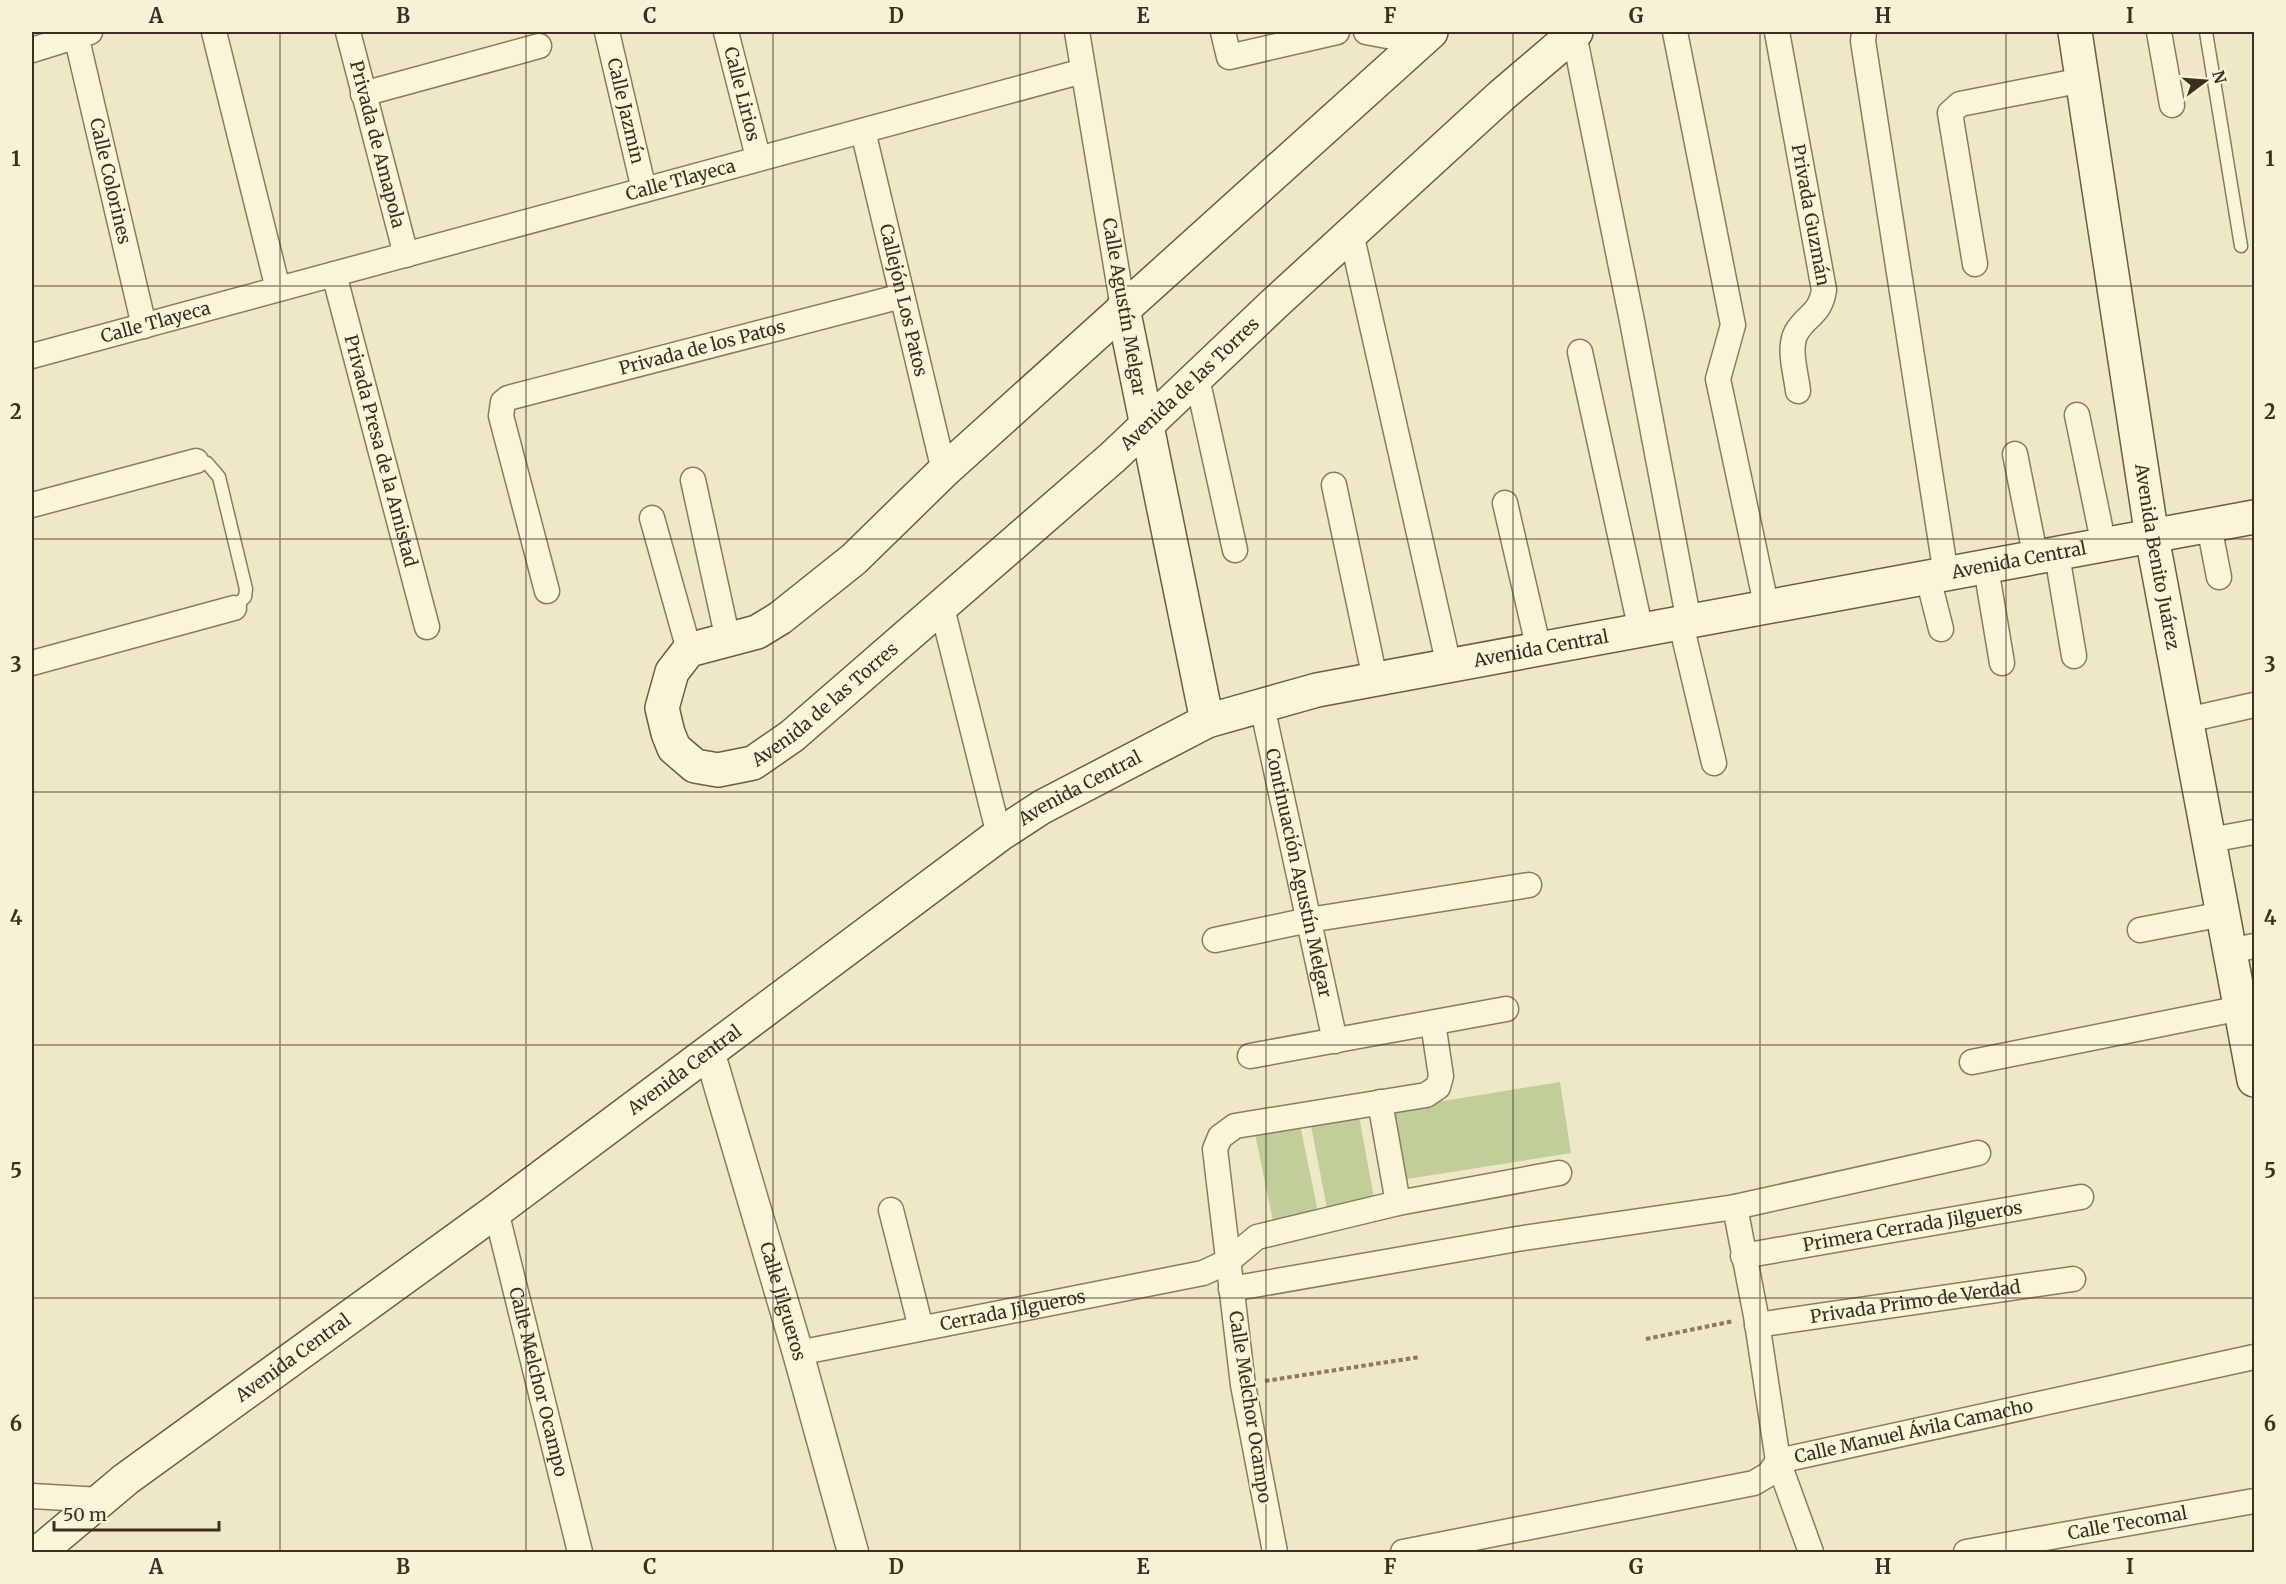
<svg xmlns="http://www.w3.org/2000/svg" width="2286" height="1584" viewBox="0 0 2286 1584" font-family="Merriweather,serif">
<rect width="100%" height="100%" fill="#efe8c6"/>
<path fill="#c1ce99" d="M1560 1082 1571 1153 1407 1179 1394 1109Z
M1358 1111 1374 1198 1327 1208 1310 1121Z
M1299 1120 1318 1212 1273 1221 1254 1129Z"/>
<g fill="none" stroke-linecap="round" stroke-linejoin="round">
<defs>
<path id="service" d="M2206 32 2241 246
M196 461 207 463 219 477 246 589 245 597 234 608"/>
<g id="minor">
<path d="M214 32 278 289"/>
<path id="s1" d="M348 32 406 255"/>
<path id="s2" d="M607 32 644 190"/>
<path id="s3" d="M726 32 758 157"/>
<path d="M1077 32 1123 308"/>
<path d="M1223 32 1229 57 1337 32"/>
<path d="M1366 32 1419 42"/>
<path d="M1675 32 1733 325 1718 379 1767 609"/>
<path id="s4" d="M1777 32 1824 290C1820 315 1807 314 1796 333 1788 349 1796 373 1798 391"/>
<path d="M1864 32 1863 41 1946 575"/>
<path d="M2159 32 2172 105"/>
<path d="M1574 34 1632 321 1689 622"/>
<path id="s5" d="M76 35 144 326"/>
<path d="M32 50 90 32"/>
<path d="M363 94 539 46"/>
<path id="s6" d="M863 131 944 471"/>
<path d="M1351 233 1449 666"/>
<path d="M1975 264 1950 113 1960 104 2083 80"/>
<path id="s7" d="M334 274 427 627"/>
<path d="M1580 352 1641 631"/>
<path id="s8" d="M32 356 1083 71"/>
<path d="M1197 378 1235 550"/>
<path d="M2077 415 2104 546"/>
<path d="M2015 454 2036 559"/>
<path d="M693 480 728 640"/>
<path d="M1334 485 1375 679"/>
<path d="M1505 503 1539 650"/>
<path d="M32 505 196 461"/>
<path d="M652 518 689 650"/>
<path d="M2209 526 2219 577"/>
<path d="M2057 555 2074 656"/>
<path d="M1986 568 2002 663"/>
<path d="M1928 578 1941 629"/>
<path id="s9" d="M547 591 501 416 503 402 508 398 902 296"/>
<path d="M942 608 999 835"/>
<path d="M1681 624 1714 763"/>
<path d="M32 663 234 608"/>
<path id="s10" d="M1262 706 1335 1041"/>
<path d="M2187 720 2254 705"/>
<path d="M2210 840 2254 832"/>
<path d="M2140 930 2223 914"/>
<path d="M1215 940 1309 920 1529 885"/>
<path d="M2230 951 2254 946"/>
<path d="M1250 1056 1506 1009"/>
<path d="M1972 1062 2241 1008"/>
<path d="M1380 1102 1398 1203"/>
<path d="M1735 1207 1756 1316 1778 1461 1811 1552"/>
<path d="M891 1210 921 1328"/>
<path id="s11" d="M496 1211 580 1552"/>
<path id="s12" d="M1743 1256 2081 1197"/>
<path d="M1231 1289 1517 1239 1735 1207 1978 1153"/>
<path id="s13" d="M1757 1325 2073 1279"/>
<path id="s14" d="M798 1353 1203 1273 1227 1262 1257 1237 1398 1203 1559 1173"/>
<path d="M32 1496 101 1500"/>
<path d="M1275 1552 1243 1385 1215 1149 1220 1137 1235 1126 1426 1095 1438 1087 1441 1076 1433 1023"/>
<path id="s15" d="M1403 1552 1754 1483 1769 1474 1778 1461 2254 1357"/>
<path id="s16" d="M1966 1552 2254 1501"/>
</g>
<g id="tertiary">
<path id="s17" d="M709 1051 798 1353 853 1552"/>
</g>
<g id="secondary">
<path id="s18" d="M1431 32 944 471 854 559 780 618 757 632 689 650 672 672 662 708 668 733 674 748 695 766 718 770 753 763 792 736 1113 457 1274 304 1501 96 1576 32"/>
<path id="s19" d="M2075 32 2152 537 2254 1080"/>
<path d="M1123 308 1207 721"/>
<path id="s20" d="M39 1552 126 1479 496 1211 999 835 1042 807 1207 721 1317 690 2254 517"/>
</g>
</defs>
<use href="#service" stroke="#8b7b5b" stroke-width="15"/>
<use href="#minor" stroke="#8b7b5b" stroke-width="27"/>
<use href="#tertiary" stroke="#8b7b5b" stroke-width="33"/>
<use href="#secondary" stroke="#6d5c3e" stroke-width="36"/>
<path stroke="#8b7b5b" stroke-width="4" stroke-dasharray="4.5 3" stroke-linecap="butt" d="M1646 1339 1734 1321
M1265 1381 1420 1357"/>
<use href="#service" stroke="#faf4d9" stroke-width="12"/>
<use href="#minor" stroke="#faf4d9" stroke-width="24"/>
<use href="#tertiary" stroke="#faf4d9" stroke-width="30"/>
<use href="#secondary" stroke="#faf4d9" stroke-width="33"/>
</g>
<path fill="none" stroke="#3b301f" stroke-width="1.5" stroke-opacity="0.55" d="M280 32V1552M526 32V1552M773 32V1552M1020 32V1552M1266 32V1552M1513 32V1552M1760 32V1552M2006 32V1552M32 286H2254M32 539H2254M32 792H2254M32 1045H2254M32 1298H2254"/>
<g text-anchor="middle" stroke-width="4.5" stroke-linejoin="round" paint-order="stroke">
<g font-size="18" fill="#3b301f" stroke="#f7f1d5">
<text dy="6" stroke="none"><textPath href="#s3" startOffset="64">Calle Lirios</textPath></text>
<text dy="6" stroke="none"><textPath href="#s2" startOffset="81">Calle Jazmín</textPath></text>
<text dy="6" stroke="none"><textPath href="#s1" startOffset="116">Privada de Amapola</textPath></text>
<text dy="6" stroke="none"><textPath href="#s8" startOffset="672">Calle Tlayeca</textPath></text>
<text dy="6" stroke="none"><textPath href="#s5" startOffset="150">Calle Colorines</textPath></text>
<text dy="6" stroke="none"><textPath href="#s4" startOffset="186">Privada Guzmán</textPath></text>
<text dy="6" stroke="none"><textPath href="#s6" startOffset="174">Callejón Los Patos</textPath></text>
<text transform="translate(1124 307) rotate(80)" y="6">Calle Agustín Melgar</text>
<text dy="6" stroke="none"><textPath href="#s8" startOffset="128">Calle Tlayeca</textPath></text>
<text dy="6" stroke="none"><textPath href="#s9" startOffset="402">Privada de los Patos</textPath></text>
<text dy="6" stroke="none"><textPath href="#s18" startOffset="1746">Avenida de las Torres</textPath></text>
<text dy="6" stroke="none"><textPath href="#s7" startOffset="183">Privada Presa de la Amistad</textPath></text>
<text dy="6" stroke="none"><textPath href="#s19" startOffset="531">Avenida Benito Juárez</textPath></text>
<text dy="6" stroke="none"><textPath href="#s20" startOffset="2264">Avenida Central</textPath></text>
<text dy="6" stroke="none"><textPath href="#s20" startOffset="1778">Avenida Central</textPath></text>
<text dy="6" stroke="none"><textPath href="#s18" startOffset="1260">Avenida de las Torres</textPath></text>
<text dy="6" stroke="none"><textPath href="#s20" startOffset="1292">Avenida Central</textPath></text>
<text dy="6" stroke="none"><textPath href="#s10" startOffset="171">Continuación Agustín Melgar</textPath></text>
<text dy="6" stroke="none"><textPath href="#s20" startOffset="806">Avenida Central</textPath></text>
<text dy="6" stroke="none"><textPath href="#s12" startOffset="172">Primera Cerrada Jilgueros</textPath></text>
<text dy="6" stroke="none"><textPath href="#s17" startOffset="261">Calle Jilgueros</textPath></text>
<text dy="6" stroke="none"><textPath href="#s13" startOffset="160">Privada Primo de Verdad</textPath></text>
<text dy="6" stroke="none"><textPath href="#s14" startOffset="219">Cerrada Jilgueros</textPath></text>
<text dy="6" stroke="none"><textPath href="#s20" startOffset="320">Avenida Central</textPath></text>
<text dy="6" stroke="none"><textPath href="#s11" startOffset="176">Calle Melchor Ocampo</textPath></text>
<text transform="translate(1250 1407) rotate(81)" y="6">Calle Melchor Ocampo</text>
<text dy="6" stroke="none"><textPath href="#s15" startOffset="530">Calle Manuel Ávila Camacho</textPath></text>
<text dy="6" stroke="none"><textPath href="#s16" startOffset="164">Calle Tecomal</textPath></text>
</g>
</g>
<rect width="2286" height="1584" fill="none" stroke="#f7f1d5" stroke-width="66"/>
<g transform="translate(2205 81) rotate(74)" stroke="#f7f1d5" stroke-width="4.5" paint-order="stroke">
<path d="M0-4.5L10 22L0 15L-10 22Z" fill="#3b301f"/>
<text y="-9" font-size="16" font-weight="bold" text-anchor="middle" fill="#3b301f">N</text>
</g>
<path d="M54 1521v9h165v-9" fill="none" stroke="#3b301f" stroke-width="3"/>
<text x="63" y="1521" font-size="18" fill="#3b301f" stroke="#f7f1d5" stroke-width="4.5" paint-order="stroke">50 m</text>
<rect x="33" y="33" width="2220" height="1518" fill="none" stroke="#3b301f" stroke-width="2"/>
<g font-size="20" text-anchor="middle" font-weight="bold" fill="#3b301f">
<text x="156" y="23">A</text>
<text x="403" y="23">B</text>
<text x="650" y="23">C</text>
<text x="896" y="23">D</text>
<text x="1143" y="23">E</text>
<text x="1390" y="23">F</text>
<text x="1636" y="23">G</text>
<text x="1883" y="23">H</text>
<text x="2130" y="23">I</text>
<text x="16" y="166">1</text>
<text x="2270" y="166">1</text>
<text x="16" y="419">2</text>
<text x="2270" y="419">2</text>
<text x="16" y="672">3</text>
<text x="2270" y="672">3</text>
<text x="16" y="925">4</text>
<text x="2270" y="925">4</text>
<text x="16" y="1178">5</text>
<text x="2270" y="1178">5</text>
<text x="16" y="1431">6</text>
<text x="2270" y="1431">6</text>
<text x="156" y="1574">A</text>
<text x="403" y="1574">B</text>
<text x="650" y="1574">C</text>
<text x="896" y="1574">D</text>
<text x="1143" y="1574">E</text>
<text x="1390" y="1574">F</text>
<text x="1636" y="1574">G</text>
<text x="1883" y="1574">H</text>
<text x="2130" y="1574">I</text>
</g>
</svg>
